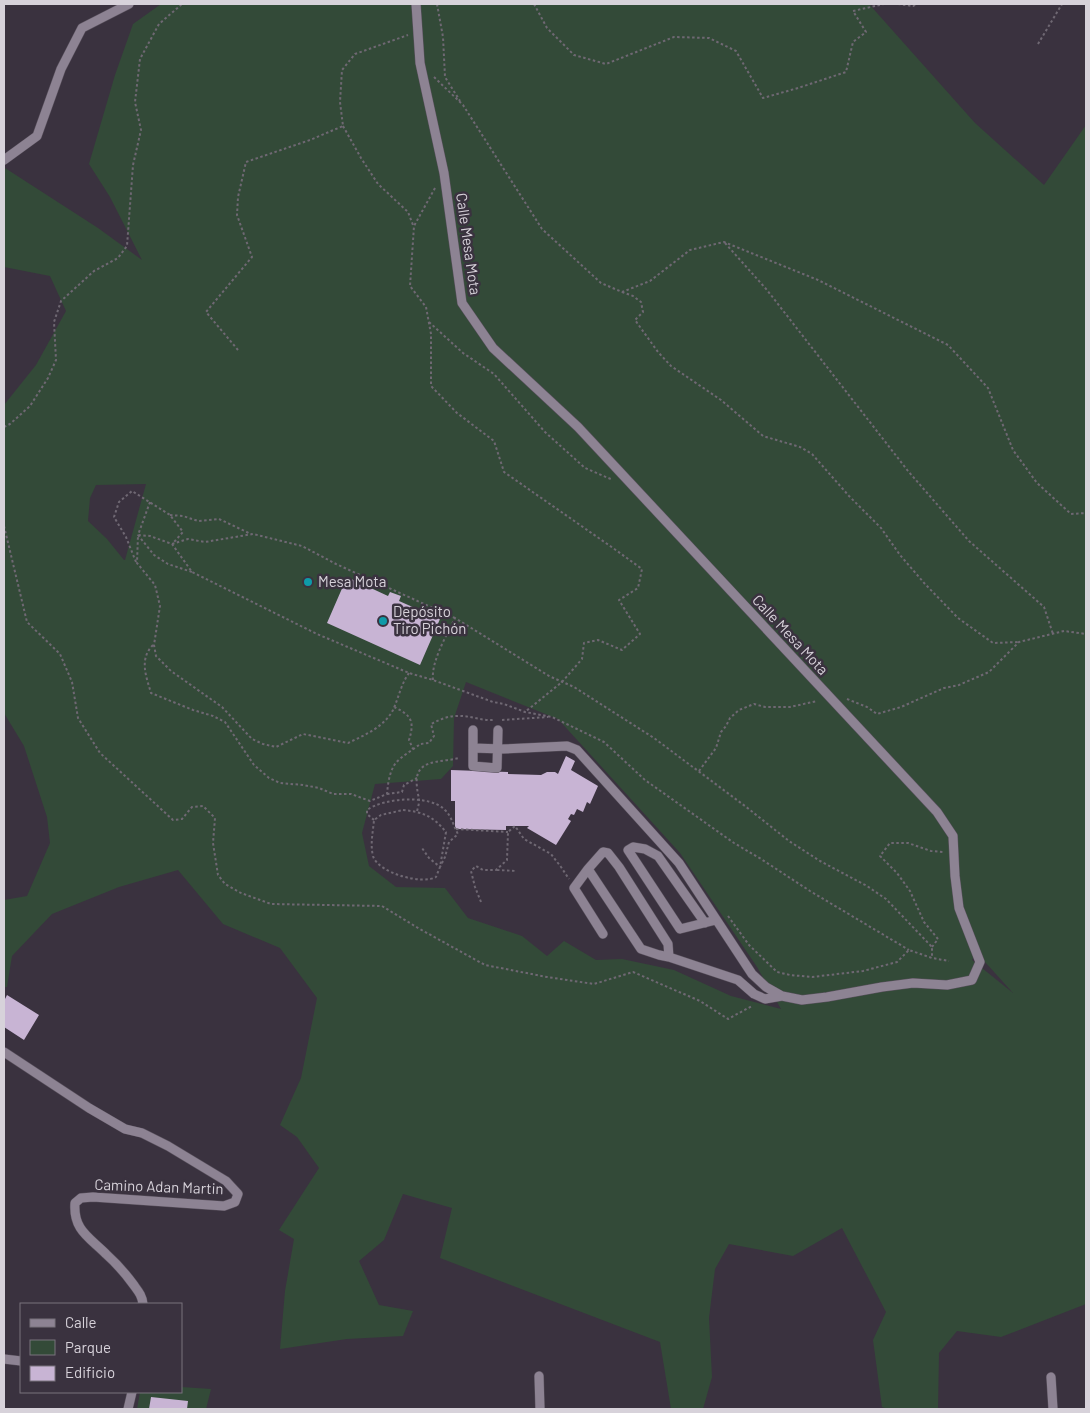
<svg xmlns="http://www.w3.org/2000/svg" width="1090" height="1413" viewBox="0 0 1090 1413" font-family="Barlow,sans-serif">
<rect width="100%" height="100%" fill="#3a323f"/>
<path fill="#334a38" fill-rule="evenodd" d="M161 4H869L975 123 1044 185 1086 125V1304L1001 1337 957 1331 939 1353 938 1409H888L882 1407 873 1340 886 1312 842 1228 793 1256 729 1244 715 1269 709 1318 712 1377 703 1409H671L660 1342 440 1258 452 1208 403 1194 384 1240 359 1261 379 1305 413 1311 403 1336 347 1339 280 1349 285 1291 294 1239 279 1230 319 1168 297 1137 280 1125 301 1078 317 998 280 948 223 924 178 870 119 887 52 914 12 956 7 987H4V900L27 896 50 843 47 817 24 746 4 713V405L36 365 66 311 50 276 4 267V169L5 168 98 228 142 260 110 197 89 164 115 75 133 24ZM146 484 125 560H124L107 539 88 521 90 498 96 485ZM466 682 558 719 680 853 757 967 781 1009 731 996 674 970 622 959 596 960 564 941 547 956 522 936 468 918 445 888 396 887 369 866 362 833 375 784 441 779 453 766 454 718ZM976 952 1013 993 972 960Z
M181 1387 211 1389 206 1409H137L140 1392H181Z"/>
<path fill="#c8b4d4" d="M347 577 388 596 390 592 401 596 399 601 440 619 420 665 327 623Z
M566 756 575 761 571 770 598 786 590 804 587 802 583 812 577 809 574 815 571 814 568 819 571 821 556 845 527 828 529 826H506V830L455 829V801H451V770L508 772V774L541 775 547 772H555L558 774Z
M7 995 39 1015 24 1040 4 1027V1001Z
M151 1397 188 1401 187 1409H149Z"/>
<g fill="none" stroke-linecap="round" stroke-linejoin="round">
<defs>
<path id="minor" d="M416 4 420 63 444 173 462 303 493 348 578 427 937 812 953 836 955 876 959 908 980 962 972 980 947 985 913 983 882 987 827 997 802 1000 782 996 766 987 752 974 679 863 577 750 567 746 502 749 473 748
M4 160 37 136 61 69 82 28 129 4
M473 730V766L497 768 498 730
M588 869 574 888 603 934
M705 923 658 856 645 849 633 847 628 850 680 929 716 920
M669 957 668 944 619 867 608 853 603 852 588 869 641 949 659 955 669 957 738 980 754 994 765 999 782 996
M4 1052 89 1108 125 1129 142 1133 168 1146 226 1181 238 1194 235 1202 224 1206 93 1197 81 1198 75 1203C73 1230 89 1237 106 1254 116 1263 125 1273 133 1284 138 1291 142 1295 143 1304
M4 1359 21 1361
M539 1376 540 1409
M1051 1377 1053 1409
M128 1409 132 1392"/>
</defs>
<use href="#minor" stroke="#58505c" stroke-width="10"/>
<path stroke="#6f6873" stroke-width="2" stroke-dasharray="2.5 2.5" stroke-linecap="butt" d="M437 4 443 37 445 77 460 101
M534 4 547 28 574 55 606 64 674 37 709 38 736 51 763 98 798 88 846 72 853 42 866 32 853 11 884 4
M898 4 913 6 917 4
M1038 44 1062 4
M434 77 463 105 542 229 601 283 622 292 650 281 690 250 724 242 818 280 948 345 988 388 1013 450 1037 483 1071 514 1086 513
M343 126 361 158 378 184 408 212 413 225
M435 188 414 226 410 286 426 307 431 334V386L457 413 494 441 504 472 613 548 642 569 638 588 619 600 640 634 622 650 598 640 584 643 582 659 562 682 525 712
M725 243 767 290 908 471 969 541 1044 607 1053 634
M622 292 633 296 641 302 643 312 635 320 658 352 671 366 721 400 763 436 800 447 812 454 849 496 881 528 900 555 925 584 958 618 993 643 1019 642
M429 322 463 353 494 374 545 432 585 468 613 480
M238 350 206 312 252 257 237 215 238 197 246 162 310 140 343 126 340 102 342 70 355 54 408 35
M4 427 10 424 30 406 48 378 56 360 54 322 61 301 94 271 118 258 127 246 133 165 141 130 135 102 140 59 159 24 182 4
M150 502 138 535 154 555 168 564 192 572
M170 515 183 516 198 521 219 519 251 534
M4 526 27 622 60 654 72 682 78 718 100 753 173 820 182 819 192 807 203 806 215 818 213 843 218 875 225 884 241 893 271 904 382 906 418 928 485 965 547 977 594 984 633 972 700 1001 728 1019 752 1006
M172 544 188 539 205 542 253 534 302 546 336 564 455 618
M136 562 126 537 114 517 119 502 132 491 170 515 183 532 174 542
M153 645C139 659 146 676 151 693L193 710 213 716 225 722 254 765 269 778 280 783 303 785 319 788 333 794H351L370 801 387 794C388 784 389 773 395 764 400 757 413 750 420 744L429 743 434 736 431 724C439 720 447 716 457 716 469 715 481 721 493 720
M409 673C401 684 399 697 393 710 384 727 365 735 348 743L303 734 276 747 263 744 252 739 222 707 171 671 156 656 154 645 160 606 155 585 137 563 138 535 150 536 172 544 192 572 317 634 409 673 433 680 493 702 504 704 525 712 552 717 604 742 645 780 734 843 761 859 810 891 909 950
M433 680C431 661 447 635 455 618L549 676 574 687 654 738 745 806 789 841 820 861 867 886 886 899 932 947V958
M847 699 867 707 877 714 901 707 944 688 959 685 989 672 1019 642 1064 631 1086 634
M394 707C411 715 415 721 409 740L413 749
M502 720 548 717
M699 771 716 748 721 732 726 726 730 718 739 710 754 704 765 707H790L817 701
M387 794 402 792 404 785 417 778
M403 810C423 812 433 816 446 832L440 867 436 877C422 885 378 873 373 856 370 844 373 832 374 820L381 815Z
M417 811C421 798 418 799 417 787 413 758 440 763 459 758
M374 820 367 814V810C383 798 430 794 445 810 452 817 453 825 458 834L449 842 445 857 440 867 429 858 422 848
M456 829 508 832
M497 870 517 871
M481 902 475 887 471 871 476 866 483 870H496L507 860 508 832 515 826 524 839 551 854 561 867 569 879
M728 916 749 945 777 972 790 975 812 977 863 971 897 962 909 950 932 958 949 961
M932 947 938 939 924 922 910 891 897 873 880 856 890 843H908L931 851 943 852"/>
<use href="#minor" stroke="#8d8393" stroke-width="9"/>
</g>
<g fill="#0f9aa8" stroke="#3a323f" stroke-width="2">
<circle cx="308" cy="582" r="5"/>
<circle cx="383" cy="621" r="5"/>
</g>
<g text-anchor="middle" stroke-width="5" stroke-linejoin="round" paint-order="stroke">
<g font-size="15" fill="#d7d2da" stroke="#3a323f">
<text transform="translate(468 244) rotate(82)" y="5">Calle Mesa Mota</text>
<text transform="translate(790 635) rotate(47)" y="5">Calle Mesa Mota</text>
<text transform="translate(159 1187) rotate(2)" y="5">Camino Adan Martin</text>
</g>
<g font-size="15" fill="#d7d2da" stroke="#3a323f" text-anchor="start">
<text x="318" y="587">Mesa Mota</text>
<text x="393" y="617">Depósito<tspan x="393" dy="17">Tiro Pichón</tspan></text>
</g>
</g>
<rect width="1090" height="1413" fill="none" stroke="#d7d2da" stroke-width="10"/>
<rect x="20" y="1303" width="162" height="90" fill="#3a323f" stroke="#79727d"/>
<rect x="30" y="1319" width="25" height="8" fill="#8d8393" stroke="#79727d"/>
<text x="65" y="1328" font-size="15" fill="#d7d2da">Calle</text>
<rect x="30" y="1340" width="25" height="15" fill="#334a38" stroke="#79727d"/>
<text x="65" y="1353" font-size="15" fill="#d7d2da">Parque</text>
<rect x="30" y="1366" width="25" height="15" fill="#c8b4d4" stroke="#79727d"/>
<text x="65" y="1378" font-size="15" fill="#d7d2da">Edificio</text>
</svg>
